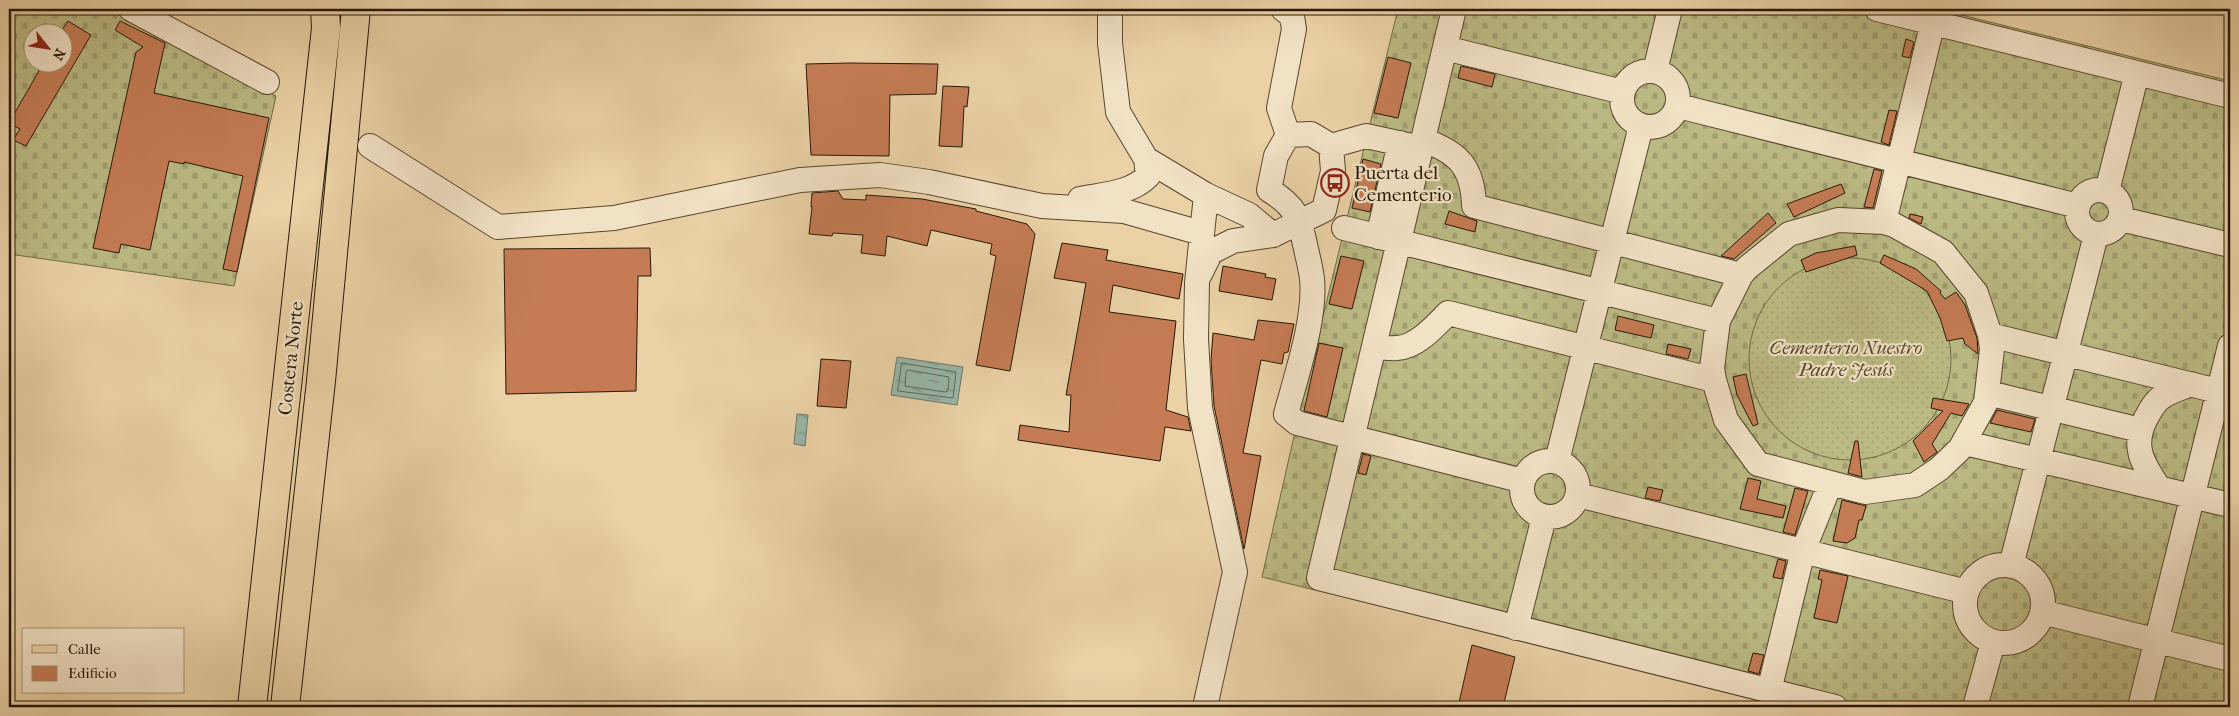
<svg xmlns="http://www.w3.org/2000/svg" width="2239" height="716" viewBox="0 0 2239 716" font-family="'IM FELL French Canon',serif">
<defs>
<pattern id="cemetery-stones" width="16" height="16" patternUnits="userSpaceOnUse" patternTransform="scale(1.25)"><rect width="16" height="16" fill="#bbba84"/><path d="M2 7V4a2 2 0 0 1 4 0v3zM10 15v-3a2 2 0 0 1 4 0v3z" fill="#a19f70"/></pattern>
<pattern id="park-dots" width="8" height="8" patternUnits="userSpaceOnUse" patternTransform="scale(1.25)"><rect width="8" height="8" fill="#bbba84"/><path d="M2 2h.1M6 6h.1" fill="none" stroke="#a19f70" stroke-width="1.8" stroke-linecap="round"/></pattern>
<pattern id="water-ripples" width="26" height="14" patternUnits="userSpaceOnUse" patternTransform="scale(1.25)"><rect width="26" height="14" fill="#98b7aa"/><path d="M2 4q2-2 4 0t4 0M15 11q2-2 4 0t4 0" fill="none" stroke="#7c9488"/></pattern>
</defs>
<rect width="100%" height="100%" fill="#ead1a6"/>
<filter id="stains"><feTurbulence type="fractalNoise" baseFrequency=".004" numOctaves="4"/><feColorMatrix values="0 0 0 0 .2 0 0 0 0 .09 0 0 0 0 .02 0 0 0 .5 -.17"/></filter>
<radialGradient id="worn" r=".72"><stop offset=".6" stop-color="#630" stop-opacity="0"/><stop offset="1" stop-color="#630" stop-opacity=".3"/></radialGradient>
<path fill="url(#cemetery-stones)" stroke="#716944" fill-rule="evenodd" d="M9 9H107L276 96 234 286 9 254ZM32 32H62V62H32Z
M1398 9H1937L2230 81V707H1788L1262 577 1297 423Z"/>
<path fill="url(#park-dots)" stroke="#716944" d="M1749 359a101 101 0 1 1 202 0a101 101 0 1 1-202 0Z"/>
<path fill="url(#water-ripples)" stroke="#6b7768" d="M897 357 963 367 957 405 891 395Z
M797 414 808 415 805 446 794 444Z"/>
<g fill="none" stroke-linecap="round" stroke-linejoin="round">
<path stroke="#606857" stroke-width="1" d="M902 363 956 372 953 398 898 391Z
M908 370 949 377 948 391 945 392 905 386 906 372Z"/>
</g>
<path fill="#c57c55" stroke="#271804" d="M68 21 91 35 26 146 13 140 20 129 9 123 44 62H62V30Z
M120 21 165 43 154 93 269 118 237 272 223 269 243 176 184 162V164L169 161 150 250 121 244 119 253 93 248 136 52 143 47 115 30Z
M1906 39 1914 42 1910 58 1902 56Z
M1388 57 1411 63 1398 118 1374 113Z
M849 63 938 64 936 94 890 95 889 156 811 155 806 64Z
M1461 66 1495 74 1492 87 1458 78Z
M943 86 969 87 967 107 964 106 962 147 939 146Z
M1889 110 1897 111 1889 145 1881 142Z
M1363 159 1381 164 1370 212 1352 208Z
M1874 169 1882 171 1873 208 1864 207Z
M1841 184 1845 193 1794 217 1787 204Z
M838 191 843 199 866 200V195L922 199 976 209V211L1027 224 1035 234 1010 371 976 365 996 256 990 254 992 244 931 230 927 246 887 236 885 256 861 253 863 235 833 233 832 236 809 234 812 207H811L812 193Z
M1449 211 1477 221 1475 232 1445 224Z
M1768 213 1776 223 1734 259 1721 256Z
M1910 214 1923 217 1921 224 1909 218Z
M1062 243 1108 250 1106 260 1183 274 1179 299 1113 285 1109 312 1176 321 1166 410 1188 417 1191 431 1165 427 1160 461 1018 440 1020 425 1069 432 1071 395H1066L1086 283 1054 278Z
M1855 246 1857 255 1806 272 1801 260 1816 253Z
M650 248 651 276H638L636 391 506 394 504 249Z
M1884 255 1916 269 1941 291 1940 293 1945 299 1956 292 1965 305 1977 338 1978 354 1965 344 1963 338 1947 341 1940 318 1927 291 1880 263Z
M1341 256 1364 261 1352 309 1329 304Z
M1223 266 1266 274 1265 277 1276 279 1272 300 1219 291Z
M1618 316 1654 325 1651 338 1615 330Z
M1258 320 1294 324 1288 352 1284 353 1282 364 1261 360 1243 453 1261 456 1244 549 1214 406 1211 360 1213 333 1254 340Z
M1319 343 1343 348 1327 417 1304 411Z
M1668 344 1691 349 1688 359 1666 354Z
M821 359 851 361 846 408 817 406Z
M1746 374 1758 424 1753 426 1737 395 1733 377Z
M1933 398 1969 404 1962 416 1951 413 1932 444 1937 452 1924 462 1913 441 1943 411 1931 408Z
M1997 410 2035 419 2031 432 1990 423Z
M1855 441H1858L1862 477 1848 473Z
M1363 454 1371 456 1366 475 1358 473Z
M1748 478 1761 481 1757 499 1786 506 1783 518 1740 509Z
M1648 487 1663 490 1660 501 1645 498Z
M1795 488 1808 491 1795 535 1783 532Z
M1842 500 1866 506 1862 520H1859L1855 538 1847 543 1833 541Z
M1778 559 1786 561 1782 579 1773 577Z
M1820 570 1848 576 1837 623 1814 618 1822 580 1818 579Z
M1472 645 1515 657 1503 707H1458Z
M1753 653 1764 655 1759 674 1748 671Z"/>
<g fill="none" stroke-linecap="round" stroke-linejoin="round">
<defs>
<path id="minor" d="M131 9 267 82
M1110 9V43L1118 112 1146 159 1206 195 1249 215 1273 235 1324 210 1333 171 1331 146
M1283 9 1292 16 1294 29 1279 108 1288 135 1276 156 1269 190C1296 206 1300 219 1306 249 1308 258 1311 269 1312 279 1316 318 1296 376 1286 414L1297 423 1523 481
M1454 9 1319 578 1835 707
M1877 9 2230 96
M1445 48 1623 92
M1622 99a28 28 0 1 1 56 0a28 28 0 1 1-56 0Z
M1655 71 1670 9
M1678 106 2078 206
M1288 135 1311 134 1331 146 1366 136 1421 148
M1423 140C1458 152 1473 167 1474 206L1741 275
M370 146 498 227 614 218 800 180 880 175 929 182 1042 206 1124 211 1201 233
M2077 212a22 22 0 1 1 44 0a22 22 0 1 1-44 0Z
M2107 191 2137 73
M1080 199C1104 194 1130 194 1148 176L1146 159
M2121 219 2230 245
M1838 220 1884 222 1894 225 1943 252 1976 293 1990 335 1992 349 1986 402 1960 449 1939 469 1915 485 1865 492 1758 464 1726 420 1714 380 1712 368 1718 321 1741 275 1747 268 1789 234Z
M1884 222 1933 22
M1344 228 1718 321
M1378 237 1400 143
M1200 274 1211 252 1233 241 1273 235
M1990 335 2230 394
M1374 347C1381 347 1390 349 1397 348 1417 347 1435 326 1448 313L1714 380
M1988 393 2140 430
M1965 443 2230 505
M1522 489a28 28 0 1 1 56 0a28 28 0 1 1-56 0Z
M1557 461 1641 126
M2159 488C2143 464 2131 447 2146 418 2150 411 2155 401 2162 397 2170 391 2182 388 2191 384
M1578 495 1967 592
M1965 604a39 39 0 1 1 78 0a39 39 0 1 1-78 0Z
M2011 566 2096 235
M2042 612 2230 659
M1516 628 1544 517
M1769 691 1803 551 1830 484
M1205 707 1235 572 1200 408 1196 339 1197 283 1206 195
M1975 707 1993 642
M2140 707 2230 346"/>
<path id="major" d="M252 707 326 28 325 9
M285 707 321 381 356 9"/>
</defs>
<use href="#minor" stroke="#58462c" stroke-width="26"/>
<use href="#major" stroke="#271804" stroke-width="30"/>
<use href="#minor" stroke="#f1e1c5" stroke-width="24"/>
<use href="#major" stroke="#ead1a6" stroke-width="28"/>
</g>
<defs>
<symbol id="bus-ring" viewBox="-11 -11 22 22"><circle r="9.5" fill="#f1e1c5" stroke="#8f2418" stroke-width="1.5"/><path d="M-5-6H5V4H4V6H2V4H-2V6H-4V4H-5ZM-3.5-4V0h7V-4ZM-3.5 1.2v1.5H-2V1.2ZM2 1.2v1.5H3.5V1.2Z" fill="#8f2418"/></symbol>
</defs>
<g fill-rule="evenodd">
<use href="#bus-ring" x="1319" y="167" width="32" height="32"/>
</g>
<g text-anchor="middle" stroke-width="4.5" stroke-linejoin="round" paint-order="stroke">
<g font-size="19" fill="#271804" stroke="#f1e1c5" text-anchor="start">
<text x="1354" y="179">Puerta del<tspan x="1354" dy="22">Cementerio</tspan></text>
</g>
<g font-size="19" font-style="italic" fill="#53492a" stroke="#f1e1c5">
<text x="1846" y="354">Cementerio Nuestro<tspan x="1846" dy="22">Padre Jesús</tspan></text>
</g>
<g font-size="19" fill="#271804" stroke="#f1e1c5">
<text transform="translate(290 358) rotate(-84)" y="7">Costera Norte</text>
</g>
</g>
<rect width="2239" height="716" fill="none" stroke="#ead1a6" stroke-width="30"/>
<rect x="10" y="10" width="2219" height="696" fill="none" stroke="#271804" stroke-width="2.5"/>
<rect x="15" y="15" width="2209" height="686" fill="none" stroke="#271804"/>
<rect x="22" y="628" width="162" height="65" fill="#f1e1c5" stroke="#a09178"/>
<rect x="32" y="645" width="25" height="8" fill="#ead1a6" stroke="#a09178"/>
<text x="68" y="654" font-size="15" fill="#271804">Calle</text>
<rect x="32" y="666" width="25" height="15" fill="#c57c55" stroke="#a09178"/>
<text x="68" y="678" font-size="15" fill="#271804">Edificio</text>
<g transform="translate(48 48) rotate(120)"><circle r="24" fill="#f1e1c5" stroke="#a09178"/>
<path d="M0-4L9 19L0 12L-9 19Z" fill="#8f2418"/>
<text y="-8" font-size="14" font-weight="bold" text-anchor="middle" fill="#271804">N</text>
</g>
<rect width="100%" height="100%" filter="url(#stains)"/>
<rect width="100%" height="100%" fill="url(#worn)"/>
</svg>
